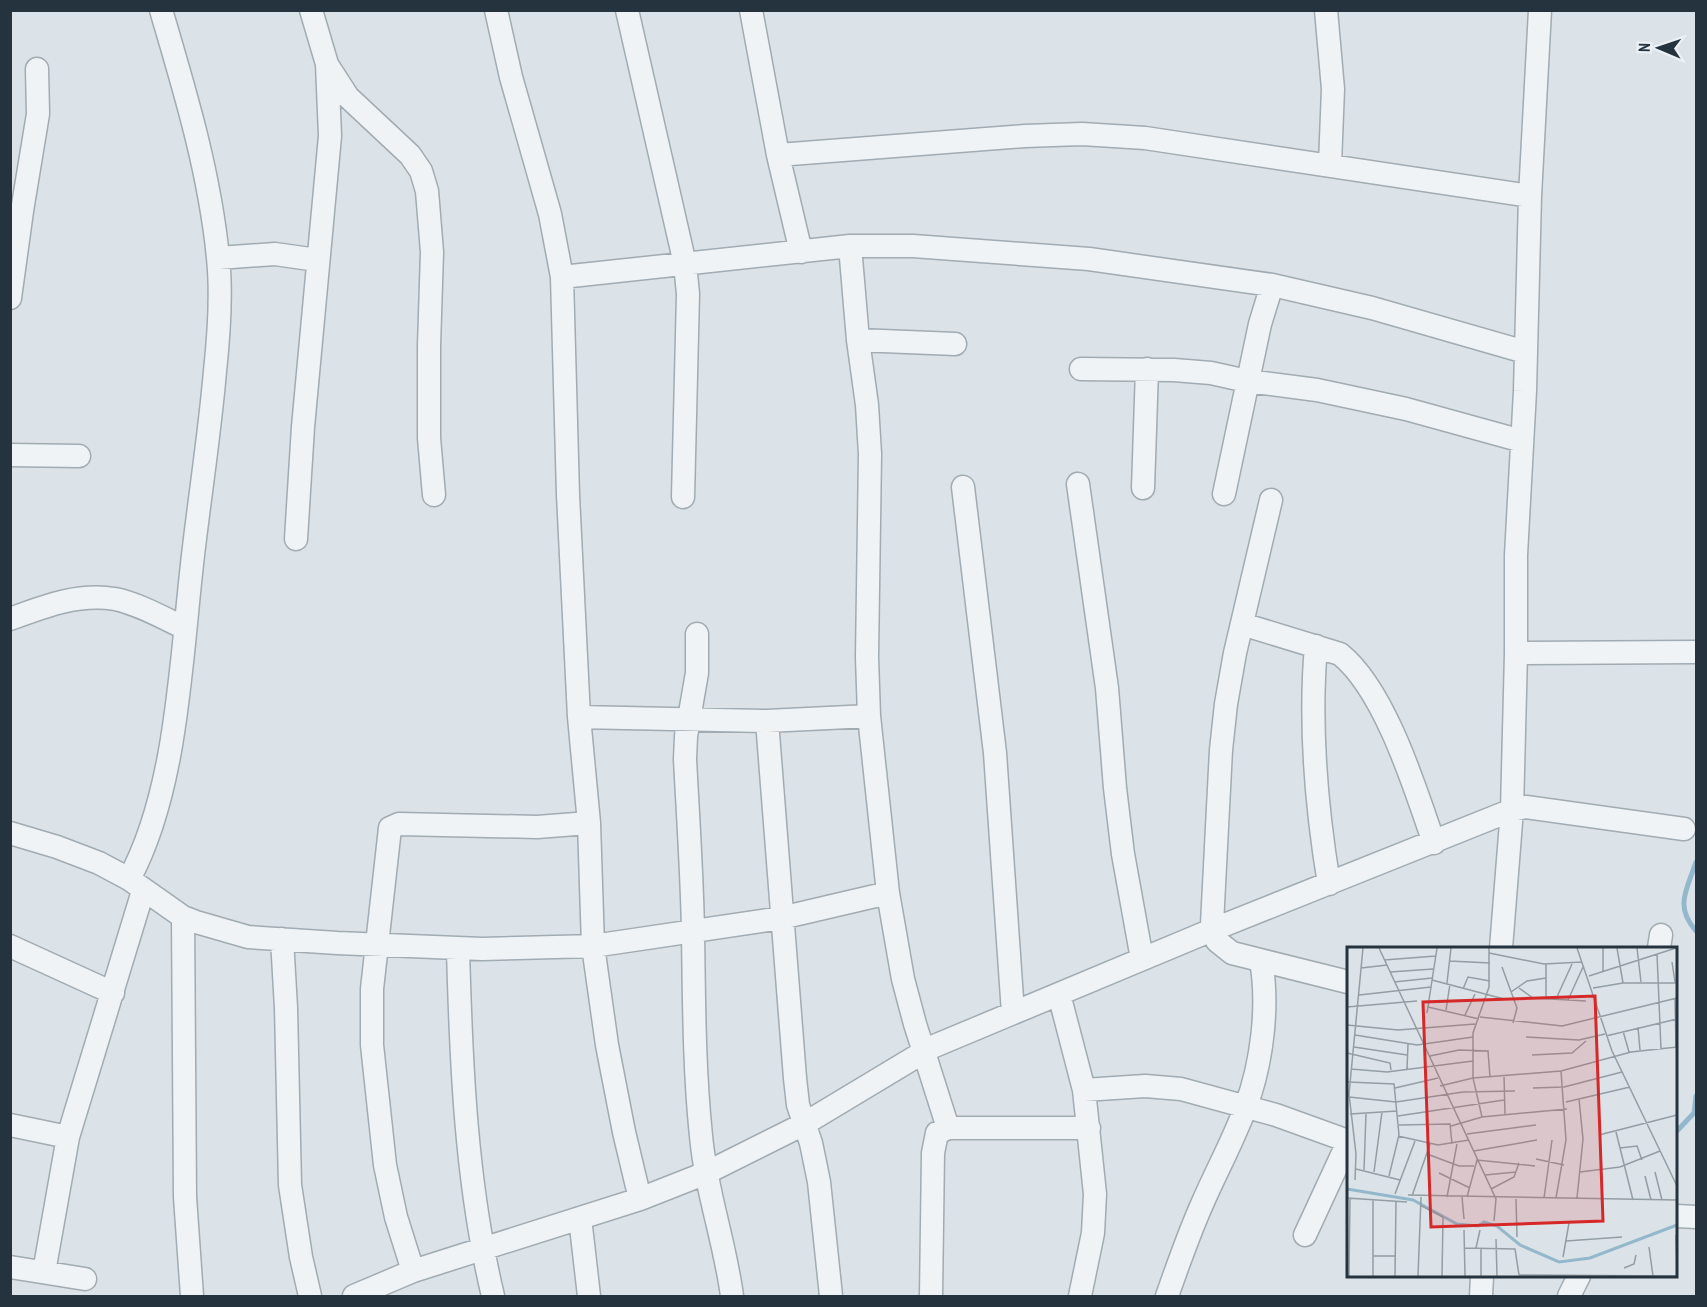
<svg xmlns="http://www.w3.org/2000/svg" width="1707" height="1307" viewBox="0 0 1707 1307" font-family="'PT Sans Narrow',sans-serif">
<rect width="100%" height="100%" fill="#dce3e8"/>
<g fill="none" stroke-linecap="round" stroke-linejoin="round">
<path stroke="#94b8cb" stroke-width="5" d="M1696 862C1687 890 1674 906 1696 931
M1676 1132 1694 1113 1696 1096"/>
<defs>
<path id="minor" d="M496 10 511 77 550 214 562 277 568 495 579 717 589 823 593 946 607 1045 624 1132 640 1199
M627 10 685 264 688 294 683 497
M751 10 778 155 801 252
M1326 10 1333 89 1330 164
M328 66 348 97 410 155 421 171 427 191 432 252 429 346V438L434 495
M778 155 1025 136 1082 134 1145 138 1530 196
M850 246 858 340 867 405 870 454 867 657 869 716 888 893 903 979 915 1024 948 1128
M218 258 275 254 317 260
M562 277 850 246H913L1089 259 1272 285 1372 308 1525 352
M10 298 22 211 38 114 37 69
M858 340 955 344
M1081 369 1174 370 1211 373 1247 381 1317 390 1406 409 1522 441
M10 455 79 456
M1078 484 1107 688 1115 788 1123 854 1142 959
M963 487 995 753 1013 1013
M1143 488 1147 369
M1224 494 1260 324 1272 285
M1271 500 1235 653 1226 704 1221 750 1212 924 1217 941 1232 953 1348 982
M296 539 303 427 330 136 327 64 311 10
M10 619C45 606 78 593 115 599 139 604 163 618 185 628
M1242 624 1340 654C1385 690 1415 788 1434 843
M697 634V673L686 736 685 759C688 817 692 874 693 932 694 1000 694 1068 701 1136 706 1191 725 1242 732 1296
M1316 646C1309 726 1316 805 1329 884
M1516 653 1696 652
M579 717 767 721 869 716
M767 721 795 1078 798 1105 811 1143 819 1182 831 1296
M10 833 57 847 99 863 129 879 183 917 196 922 248 937 337 943 482 949 593 946 781 918 888 893
M129 879C179 787 181 651 194 547 201 488 210 430 215 371 219 334 222 295 218 258 210 174 185 91 161 10
M183 917 185 1197 192 1296
M282 939 286 1008 290 1185 301 1257 310 1296
M10 946 113 993
M458 948C461 1065 466 1183 493 1296
M1501 948 1512 810 1516 653V555L1525 391 1530 196 1540 10
M1659 948 1661 935
M1059 994 1084 1090 1095 1194 1093 1233 1080 1296
M1084 1090 1145 1086 1181 1089 1276 1115 1348 1141
M10 1125 68 1137
M1676 1216 1696 1217
M580 1218 589 1296
M1305 1235 1348 1142
M10 1267 85 1279
M413 1271 396 1217 385 1165 372 1045V989L390 828 399 824 537 827 589 823
M44 1272 68 1137 143 891
M354 1296 413 1271 640 1199 706 1173 804 1124 932 1047 1212 930 1512 810 1526 807 1684 829
M931 1296 933 1153 937 1133 948 1128H1089
M1167 1296C1178 1265 1189 1233 1203 1202 1217 1170 1234 1139 1246 1106 1262 1063 1269 1006 1261 961
M1481 1296 1482 1276
M1569 1296 1579 1276"/>
</defs>
<use href="#minor" stroke="#a1abb2" stroke-width="25"/>
<use href="#minor" stroke="#eff3f6" stroke-width="22"/>
</g>
<g transform="translate(1347 947)">
<rect width="330" height="330" fill="#dce3e8"/>
<path fill="none" stroke="#94b8cb" stroke-width="3" d="M0 242 66 253 110 277 131 279 137 275 150 279 173 298 212 315 243 311 330 278"/>
<path fill="none" stroke="#939da4" stroke-width="1.5" d="M32 1 149 252 147 274M230 1 265 104 330 239M270 1 276 36M290 1 294 35M142 6 197 17 235 15M310 7 314 102M37 13 89 9M103 14 143 16M325 15 328 35M199 17V52M155 20 170 61 166 76M14 21 40 18M256 24V1M43 25 86 22M242 29 329 1M85 33 157 52M47 35 85 31M100 36 104 1M172 41 186 51 239 54M246 41 276 36H330M116 42 121 30 143 34M164 45 180 34 199 31M12 48 84 40M328 51 329 100M209 52 225 17M221 53 236 20M0 60 70 54M81 60 132 72M99 63 103 37M80 66 90 1M118 68 128 47M133 70 215 79 330 51M0 78 51 83 128 77M291 80 293 103M276 84 282 105M8 88 70 98 126 90M259 89 330 72M179 90 232 93 258 87M7 100 60 108M0 106 43 116 44 123M185 108 225 106 239 94M83 109 112 103 141 104 143 130M4 122 40 125 126 114M60 122 61 97M157 128 158 167M1 135 47 137 52 188 42 229M93 139 126 131 214 124 284 105 330 100M48 141 91 131M186 141 217 140 275 125M2 150 49 155 116 145 168 144M219 155 283 140M3 167 50 164M51 169 157 153M135 170 126 131V86L142 40V1M52 178 103 177 105 197M104 179 135 170 220 162M269 185 286 253M120 187 189 178M252 188 330 168M51 189 91 198 122 193M273 201 290 199 295 213M127 204 190 193M80 207 112 219H127M189 212 217 218M9 222 53 233M17 223 19 166M27 225 35 165M233 225 273 220 313 204M308 225 315 253M92 226 123 241M138 228 169 225M298 229 304 253M8 233 9 207 2 147 16 1M144 242 167 230 172 216M48 247 68 194M61 248 330 253M65 249 83 197M100 250 110 197M115 250 117 272M120 250 130 213 188 219M0 251 60 255M197 251 205 193M209 251 219 193 214 124M230 251 236 192 232 152M169 252 170 290M73 258 96 270 95 329M117 283 118 329M329 288 330 320M149 292 150 329M219 294 275 290M302 300 306 329M117 301 168 302 172 328M129 301 133 283M134 301V329M26 309H49M216 310 222 276M277 321 287 317 289 308M172 328 330 329M2 329 3 251M26 329V253M48 329 49 254M71 329 74 250"/>
<path fill="#d62828" fill-opacity="0.15" stroke="#d62828" stroke-width="3" d="M248 49 256 274 84 280 76 55Z"/>
<rect width="330" height="330" fill="none" stroke="#25333f" stroke-width="3"/>
</g>
<rect width="1707" height="1307" fill="none" stroke="#25333f" stroke-width="24"/>
<g transform="translate(1659 48) rotate(272)" stroke="#ecf1f5" stroke-width="4.5" paint-order="stroke">
<path d="M0-4.5L10 22L0 15L-10 22Z" fill="#25333f"/>
<text y="-9" font-size="16" font-weight="bold" text-anchor="middle" fill="#25333f">N</text>
</g>
</svg>
